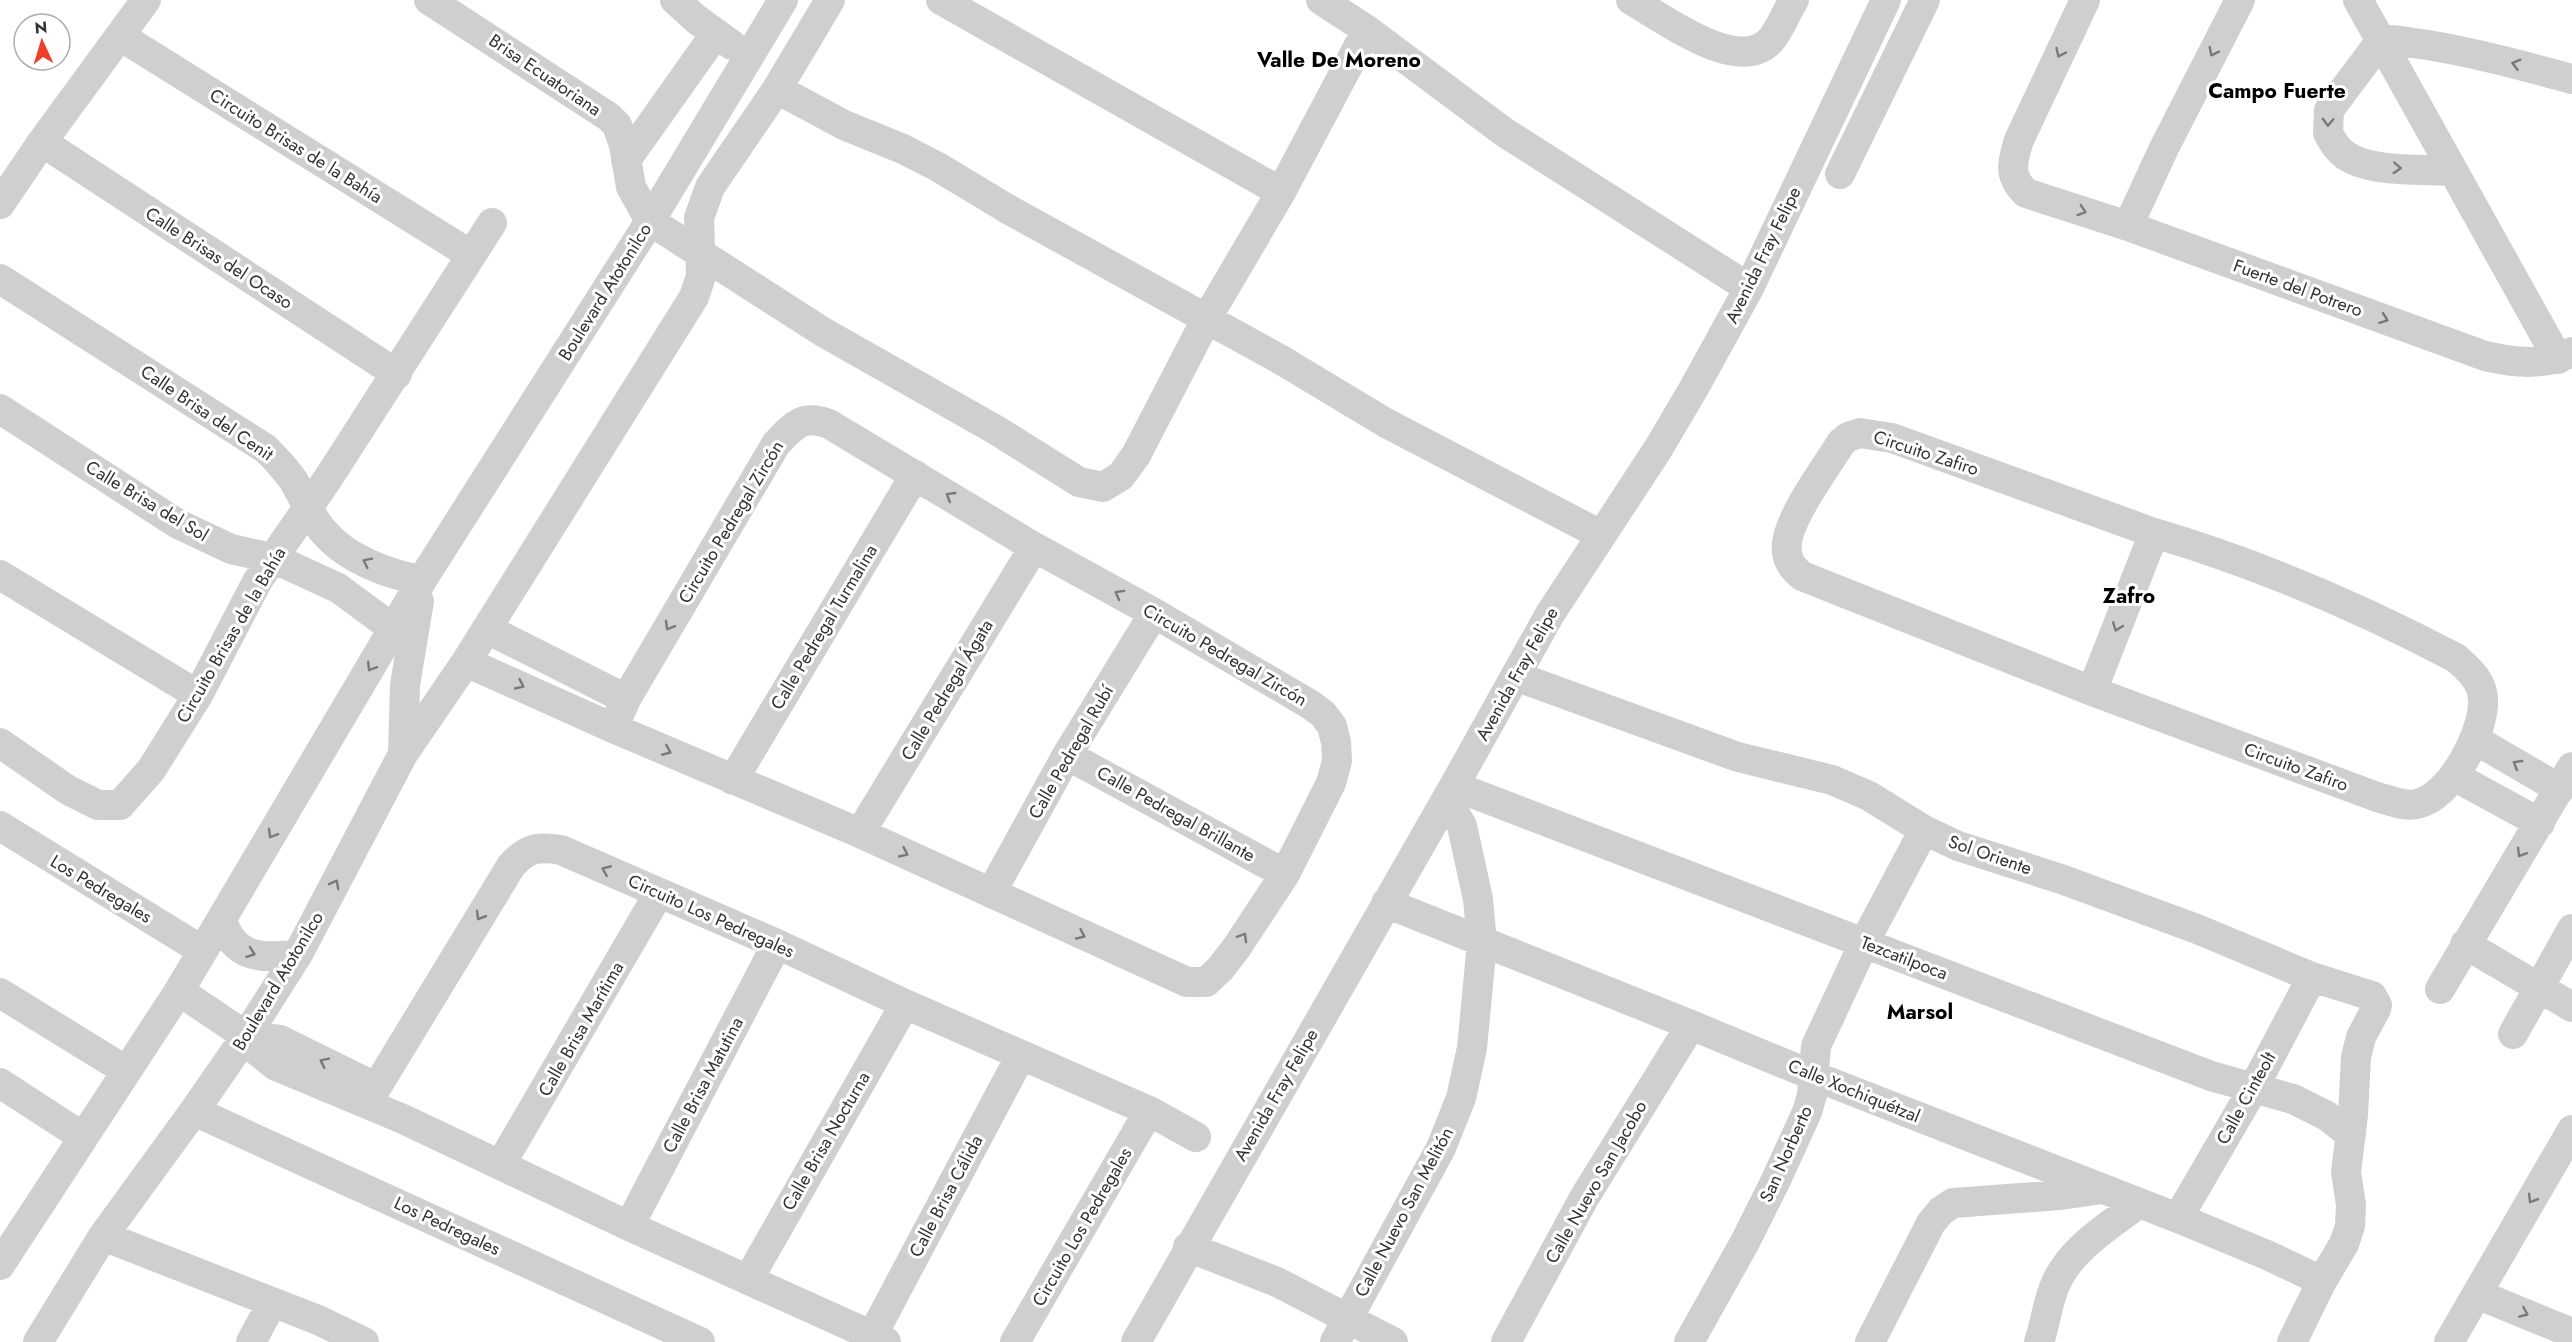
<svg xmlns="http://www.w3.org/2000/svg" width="2572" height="1342" viewBox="0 0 2572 1342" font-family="Jost,sans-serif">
<rect width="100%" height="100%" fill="#fff"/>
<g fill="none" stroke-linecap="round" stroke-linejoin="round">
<path stroke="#cfcfcf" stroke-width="30" d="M429 0 609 117 617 125 624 145 631 187 650 221 823 332 996 430 1079 482 1103 487 1121 476 1136 455 1207 318 1281 192 1367 30
M675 0 696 19 732 45
M941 0 1281 192
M1321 0 1367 30 1504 132 1749 288
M1631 0C1663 18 1737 75 1770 41 1780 30 1786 12 1794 0
M2085 0 2019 140C2012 162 2008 176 2026 193L2128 226 2485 356C2516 363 2543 366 2572 352
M2358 0 2558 359
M120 36 471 255
M777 89 844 125 903 149 938 167 1006 208 1283 361 1386 423 1601 535
M42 142 397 374
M626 160 716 33
M2452 171C2422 169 2370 173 2345 155 2338 150 2332 141 2328 133L2329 110 2382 39C2447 45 2509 62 2572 79
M1840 174 1925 0
M0 204 42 142 146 0
M2128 226 2164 148 2240 0
M0 279 266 449C276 459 285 468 293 480 304 497 310 517 324 532 347 559 389 575 422 580
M0 409 178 524 231 549 275 559 338 588 395 630
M1860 433 1892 438 2154 533C2259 564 2359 607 2456 658 2469 670 2482 680 2483 699 2485 731 2451 797 2417 804 2405 807 2388 800 2377 797L2092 691 1802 576C1794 569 1788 563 1787 552 1782 525 1826 468 1841 443L1848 437Z
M0 575 198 695
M487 629 626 699
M466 662 613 728 860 833 1187 982H1206L1220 969 1237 947 1285 874 1331 783 1337 761 1336 742 1332 726 1323 714 1311 705 1154 613 1034 547 829 424C802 414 794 425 776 444L626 699 613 728
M1515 676 1738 757 1832 780 1869 796 1924 830 1958 846 2061 879 2197 929 2312 977 2372 996 2377 1005 2376 1009 2361 1037 2356 1057 2353 1115 2346 1172 2351 1205 2350 1226 2344 1244 2322 1281 2292 1342
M2092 691 2154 533
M2474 739 2560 789
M0 743 68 790 98 805H120L151 770 198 695 258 580 329 477 492 223
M403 754 466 662 694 297 701 276 699 218 710 187 777 89 830 0
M1067 755 1285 874
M2454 776 2540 823
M733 780 915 475
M1454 786 2211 1076 2293 1099 2327 1116 2351 1135
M0 826 203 951
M860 833 1034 547
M991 893 1067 755 1154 613
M1386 903 1691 1025 1814 1076 2178 1218 2267 1255 2322 1281
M222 920C234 959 262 959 298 954
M2465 944 2572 1007
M2440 989 2572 767
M179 991 246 1036 256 1050 276 1066 403 1119 629 1226 886 1342
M0 993 125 1070
M2513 1034 2572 929
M246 1036 280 1040 367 1083
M0 1083 83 1137
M367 1103 511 866C527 848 537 846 561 850L777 944 905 1004 1149 1111 1196 1137
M194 1111 700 1342
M501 1164 659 893
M2178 1218 2253 1089 2312 977
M629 1226 777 944
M103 1236 318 1320 364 1342
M1188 1247 1277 1282 1393 1342
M0 1265 179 991 422 580 650 221 783 0
M748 1280 905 1004
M2477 1294 2572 1333
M872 1336 1021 1055
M38 1342 103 1236 194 1111 246 1036 298 954 403 754 405 685 419 601
M251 1342 272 1303
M1015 1342 1149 1111
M1136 1342 1454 786 1550 614 1658 449 1694 388 1749 288 1886 0
M1335 1342 1441 1148 1461 1098 1472 1048 1482 943 1478 899 1462 826 1447 799
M1506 1342 1584 1198 1691 1025
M1689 1342 1745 1242 1776 1180 1807 1112 1812 1095 1816 1046 1864 943 1924 830
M1870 1342 1931 1223 1941 1211 1953 1203 2060 1195 2103 1189
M2039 1342C2046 1323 2047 1302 2056 1283 2071 1248 2111 1225 2139 1203
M2449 1342 2572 1130"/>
</g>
<defs><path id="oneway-chevron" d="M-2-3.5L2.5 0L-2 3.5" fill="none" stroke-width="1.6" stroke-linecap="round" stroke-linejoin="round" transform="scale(1.5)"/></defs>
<g stroke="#797979">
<use href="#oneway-chevron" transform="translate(2213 52) rotate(117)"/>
<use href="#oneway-chevron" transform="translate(2060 53) rotate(115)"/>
<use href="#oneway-chevron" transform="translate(2516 64) rotate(-165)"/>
<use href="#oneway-chevron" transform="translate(2328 122) rotate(92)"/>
<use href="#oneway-chevron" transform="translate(2397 168) rotate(3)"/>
<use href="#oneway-chevron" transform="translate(2082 211) rotate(18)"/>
<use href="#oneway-chevron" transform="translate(2384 319) rotate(20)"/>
<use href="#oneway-chevron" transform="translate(950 496) rotate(-149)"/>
<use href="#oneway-chevron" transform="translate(367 562) rotate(-154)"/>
<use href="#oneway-chevron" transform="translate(1119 594) rotate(-151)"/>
<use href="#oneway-chevron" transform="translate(669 626) rotate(120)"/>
<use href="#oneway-chevron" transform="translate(2117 627) rotate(111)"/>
<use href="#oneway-chevron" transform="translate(371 667) rotate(122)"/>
<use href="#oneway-chevron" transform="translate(520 685) rotate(25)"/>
<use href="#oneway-chevron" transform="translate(667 751) rotate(23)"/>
<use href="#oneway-chevron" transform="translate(2517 764) rotate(-149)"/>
<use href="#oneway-chevron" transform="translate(272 834) rotate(120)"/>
<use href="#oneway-chevron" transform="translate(904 853) rotate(25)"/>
<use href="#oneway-chevron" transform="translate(2521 853) rotate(122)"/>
<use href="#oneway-chevron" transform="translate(606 870) rotate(-157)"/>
<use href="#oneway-chevron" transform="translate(335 884) rotate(-62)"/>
<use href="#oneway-chevron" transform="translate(480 916) rotate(121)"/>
<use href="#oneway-chevron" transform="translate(1081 935) rotate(25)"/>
<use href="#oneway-chevron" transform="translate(1243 937) rotate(-60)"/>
<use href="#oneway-chevron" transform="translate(251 953) rotate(20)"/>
<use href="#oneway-chevron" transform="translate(324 1062) rotate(-154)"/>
<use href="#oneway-chevron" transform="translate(2532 1199) rotate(121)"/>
<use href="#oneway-chevron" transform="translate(2524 1313) rotate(23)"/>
</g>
<g text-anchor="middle" stroke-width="6" stroke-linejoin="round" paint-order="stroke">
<g font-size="18" fill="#323232" stroke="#fff">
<text transform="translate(545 75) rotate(34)" y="6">Brisa Ecuatoriana</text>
<text transform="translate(296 146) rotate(32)" y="6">Circuito Brisas de la Bahía</text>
<text transform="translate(1763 255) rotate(-64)" y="6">Avenida Fray Felipe</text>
<text transform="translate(219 258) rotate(33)" y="6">Calle Brisas del Ocaso</text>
<text transform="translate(2298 288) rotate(20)" y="6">Fuerte del Potrero</text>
<text transform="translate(605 292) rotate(-58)" y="6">Boulevard Atotonilco</text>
<text transform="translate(207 413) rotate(34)" y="6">Calle Brisa del Cenit</text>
<text transform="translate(1926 453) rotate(18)" y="6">Circuito Zafiro</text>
<text transform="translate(147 501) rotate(31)" y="6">Calle Brisa del Sol</text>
<text transform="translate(731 522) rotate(-59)" y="6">Circuito Pedregal Zircón</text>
<text transform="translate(824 627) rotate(-59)" y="6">Calle Pedregal Turmalina</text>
<text transform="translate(231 635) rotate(-60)" y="6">Circuito Brisas de la Bahía</text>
<text transform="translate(1225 655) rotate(30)" y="6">Circuito Pedregal Zircón</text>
<text transform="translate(1517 674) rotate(-61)" y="6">Avenida Fray Felipe</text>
<text transform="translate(947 690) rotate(-59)" y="6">Calle Pedregal Ágata</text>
<text transform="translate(1071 752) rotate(-60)" y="6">Calle Pedregal Rubí</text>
<text transform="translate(2296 767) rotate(20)" y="6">Circuito Zafiro</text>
<text transform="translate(1176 814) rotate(29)" y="6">Calle Pedregal Brillante</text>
<text transform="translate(1990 855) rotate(19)" y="6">Sol Oriente</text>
<text transform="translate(101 889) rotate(31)" y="6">Los Pedregales</text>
<text transform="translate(711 916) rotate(24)" y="6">Circuito Los Pedregales</text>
<text transform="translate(1904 958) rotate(21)" y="6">Tezcatilpoca</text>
<text transform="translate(278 981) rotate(-59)" y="6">Boulevard Atotonilco</text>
<text transform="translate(581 1029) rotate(-60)" y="6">Calle Brisa Marítima</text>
<text transform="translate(703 1085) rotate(-62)" y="6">Calle Brisa Matutina</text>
<text transform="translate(1854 1091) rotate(22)" y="6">Calle Xochiquétzal</text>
<text transform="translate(1276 1095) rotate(-60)" y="6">Avenida Fray Felipe</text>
<text transform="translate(2246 1098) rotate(-61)" y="6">Calle Cinteolt</text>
<text transform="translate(826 1141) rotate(-60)" y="6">Calle Brisa Nocturna</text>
<text transform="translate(1786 1154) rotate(-66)" y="6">San Norberto</text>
<text transform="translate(1596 1182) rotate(-60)" y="6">Calle Nuevo San Jacobo</text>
<text transform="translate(946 1196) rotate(-62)" y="6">Calle Brisa Cálida</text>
<text transform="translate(1404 1212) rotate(-62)" y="6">Calle Nuevo San Melitón</text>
<text transform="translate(447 1226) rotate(25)" y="6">Los Pedregales</text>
<text transform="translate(1082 1227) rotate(-60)" y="6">Circuito Los Pedregales</text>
</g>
<g font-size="21" font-weight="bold" fill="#000" stroke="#fff">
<text x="1339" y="67">Valle De Moreno</text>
<text x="2277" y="98">Campo Fuerte</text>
<text x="2129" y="603">Zafro</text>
<text x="1920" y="1019">Marsol</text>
</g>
</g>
<g transform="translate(42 42) rotate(356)"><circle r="28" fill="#ffffff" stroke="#adadad" stroke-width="1.5"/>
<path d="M0-4.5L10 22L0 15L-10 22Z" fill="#f03e2c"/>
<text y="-9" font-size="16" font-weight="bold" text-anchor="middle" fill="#323232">N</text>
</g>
</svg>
